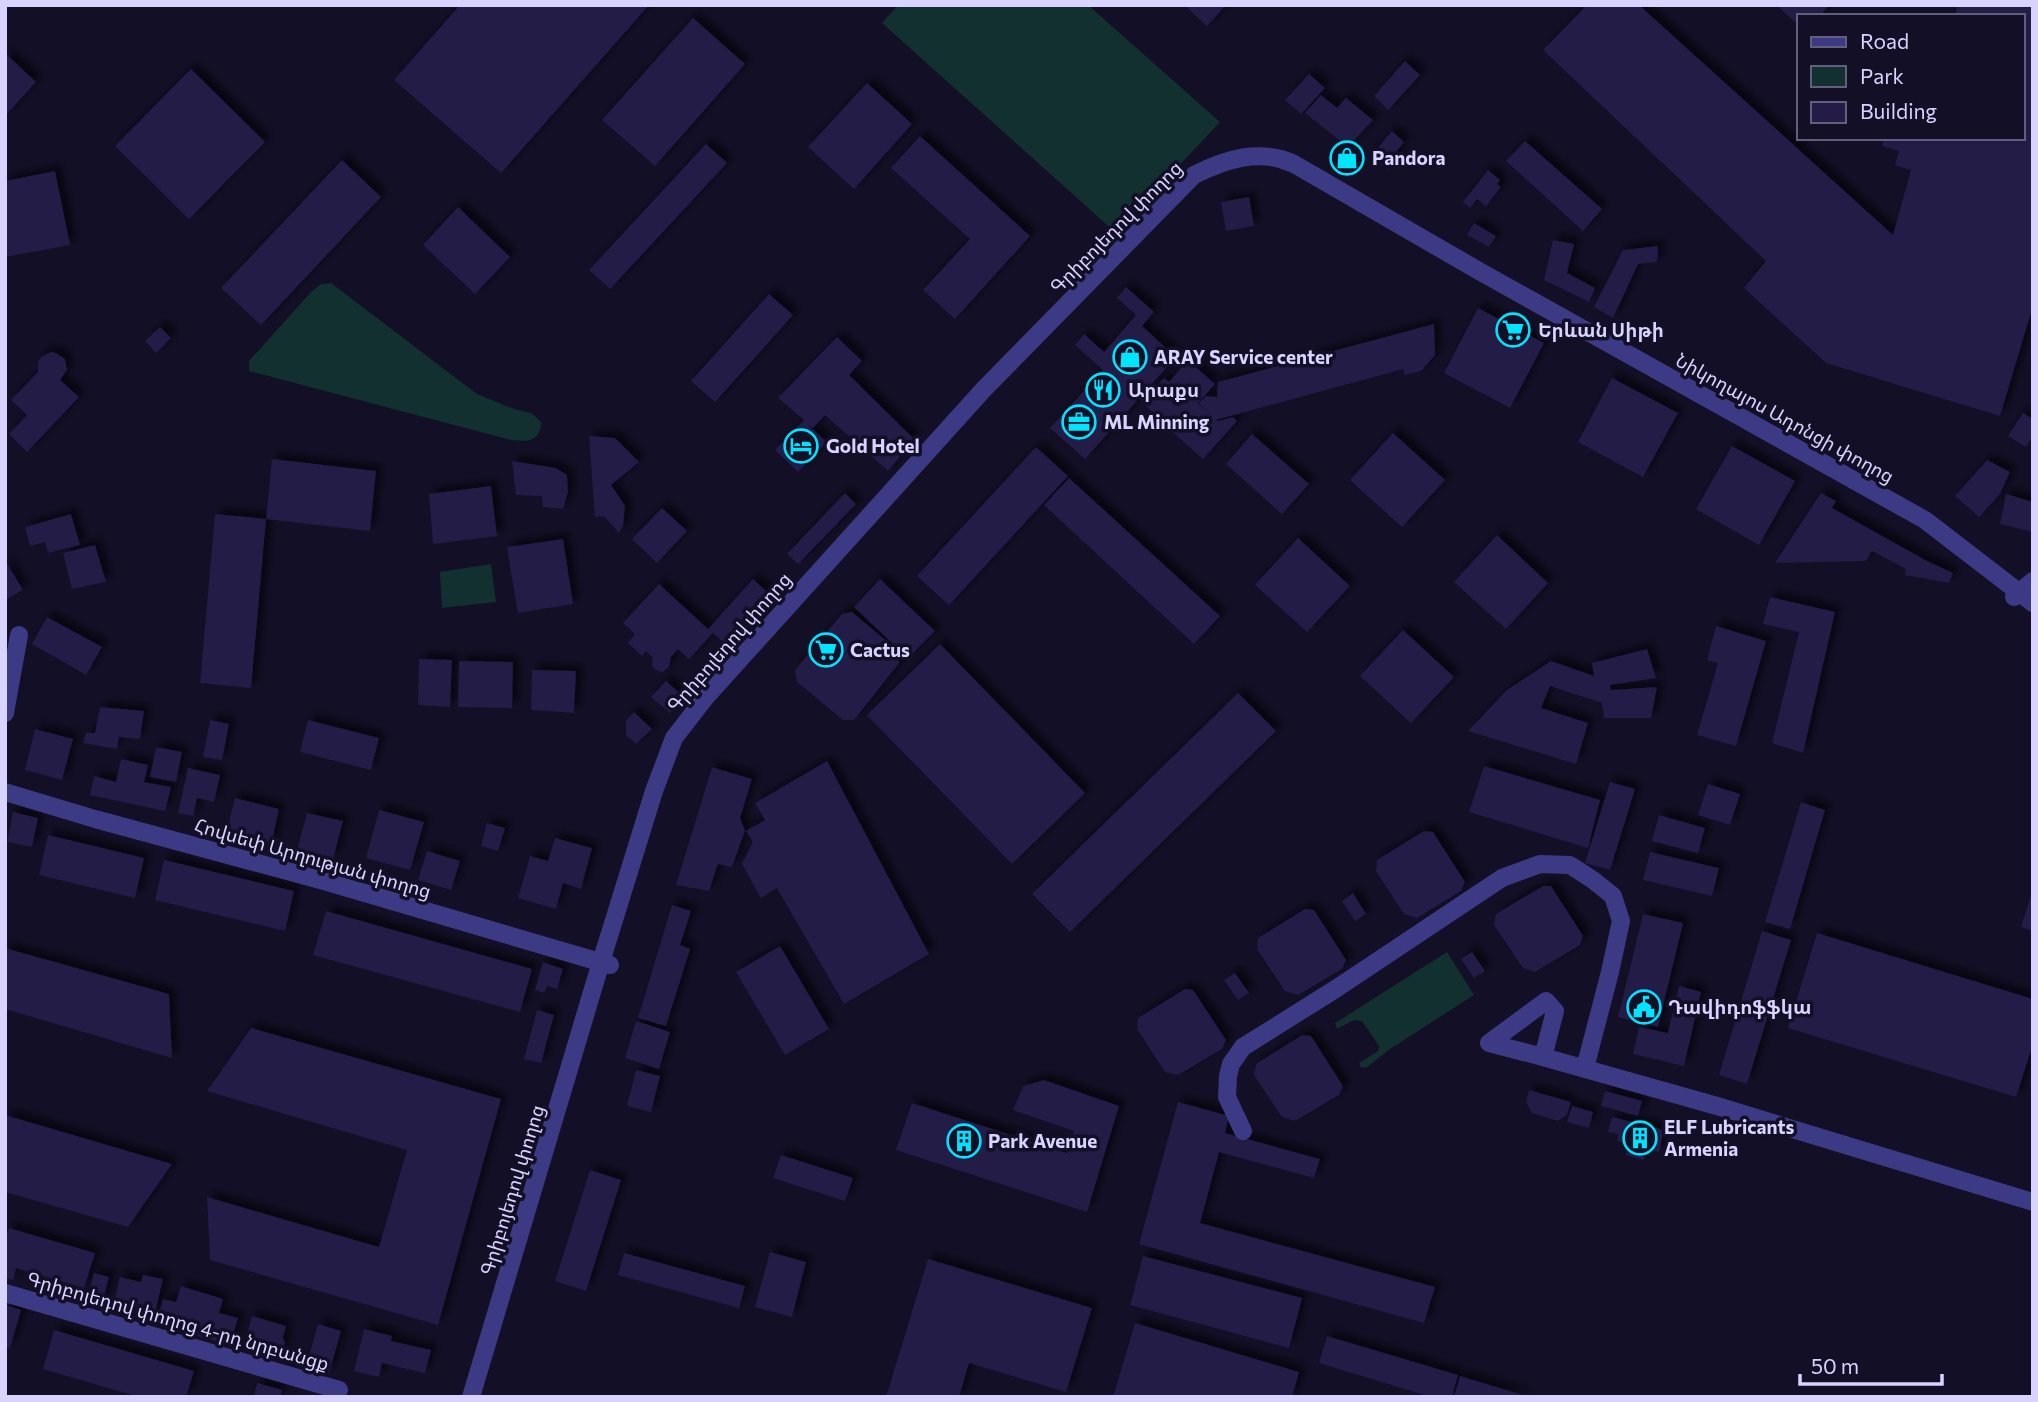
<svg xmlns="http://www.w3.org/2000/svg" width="2038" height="1402" viewBox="0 0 2038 1402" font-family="Commissioner,'Noto Sans Armenian',sans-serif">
<defs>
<filter id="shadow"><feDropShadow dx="6" dy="-6" stdDeviation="3.5" flood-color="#0009"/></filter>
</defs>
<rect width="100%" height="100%" fill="#130f26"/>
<path fill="#12302f" d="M898 5H1088L1220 122 1116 233 882 23Z
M331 283 477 394 514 409 531 413 541 422C541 442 527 442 511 440L249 371V361L311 292 321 284Z
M491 564 496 602 442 608 440 572Z
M1447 952 1474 995 1390 1049 1366 1068 1361 1067 1359 1063 1378 1051 1379 1046 1362 1021 1354 1020 1337 1029 1335 1023Z"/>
<path fill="#241b47" filter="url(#shadow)" d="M460 5H649L501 173 394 80Z
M1184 5H1226L1207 26Z
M1587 5H1639L1893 235 1911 170 1895 165 1899 151 1882 146 1884 138H2022V16H1955L1958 5H2033V306L2000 416 1826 363 1744 288 1766 261 1543 50Z
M1776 5H1829L1820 16H1798V25Z
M693 18 745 64 655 166 602 120Z
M5 53 36 82 5 116Z
M1405 61 1420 75 1388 110 1374 96Z
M191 69 265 142 189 219 115 146Z
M1309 74 1325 88 1301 114 1285 100Z
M867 83 912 124 854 189 808 147Z
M1321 95 1337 108 1346 98 1373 120 1348 147 1305 113Z
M1392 131 1404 142 1396 152 1400 155 1388 170 1371 156Z
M920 136 1030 236 955 319 923 290 970 239 891 168Z
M1525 141 1602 209 1583 231 1506 161Z
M706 144 727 163 610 289 589 270Z
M342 160 381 197 261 325 221 288Z
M1488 170 1500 180 1497 184 1501 187 1486 206 1477 199 1470 208 1463 202Z
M55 171 70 245 5 257V181Z
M1249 197 1254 226 1226 231 1221 202Z
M458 207 510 257 475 294 423 245Z
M1474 223 1496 236 1489 247 1467 235Z
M1553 240 1574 244 1567 273 1595 288 1589 302 1544 280Z
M1658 246 1657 262 1638 264 1613 318 1594 307 1623 250Z
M1126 287 1154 312 1142 326 1176 357 1085 459 1050 428 1103 370 1075 345 1084 334 1104 352 1136 315 1117 298Z
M769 294 793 315 715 402 691 381Z
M1478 308 1544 343 1510 408 1444 373Z
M1434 324 1435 355 1421 371 1405 375 1403 369 1216 420 1218 421 1233 417 1237 421 1203 459 1167 427 1165 430 1149 416 1152 412 1142 402 1164 378 1169 382 1188 360 1215 384 1198 403 1209 413 1199 403 1206 396 1217 397 1218 382Z
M160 327 171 338 156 353 145 341Z
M837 337 862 361 849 375 914 439 888 471 825 415 813 428 807 424 827 442 798 472 775 450 804 420 778 398Z
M51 352 56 353 65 359 67 370 60 380 79 397 27 452 9 434 27 415 11 400 38 372V362L41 357Z
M1612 378 1678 413 1643 477 1578 442Z
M2023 413 2033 419V436L2026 447 2008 436Z
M1393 433 1445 480 1402 527 1350 480Z
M1252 434 1309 484 1282 514 1226 464Z
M589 436 615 438 639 462 611 485 625 506 623 526 619 533 604 516 595 517Z
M1732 446 1795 481 1759 545 1696 509Z
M1036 447 1068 476 949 605 917 576Z
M272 459 376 471 370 531 266 519Z
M1987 460 2010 472 2000 494 1979 517 1955 496Z
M512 461 556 468 567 475 568 492 563 509 543 507 542 496 516 495Z
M1069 478 1220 616 1194 644 1044 505Z
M491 486 497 536 433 544 429 494Z
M845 493 856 504 798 564 787 554Z
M1821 493 1836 501 1832 508 1927 561 1953 573 1949 583 1905 575 1906 569 1872 551 1866 561 1775 563Z
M2006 494 2033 502V532L2000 524Z
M662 508 687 531 657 563 632 539Z
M71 514 80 545 48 553 45 542 30 546 25 527Z
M215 514 266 519 251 688 200 683Z
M1497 535 1548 583 1506 629 1454 582Z
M1298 538 1350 586 1307 632 1255 585Z
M563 539 573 604 518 613 507 547Z
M95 545 106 582 72 589 63 553Z
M5 560 23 590 5 600Z
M753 579 775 599 730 648 713 633 689 659 678 649 671 657 669 667 663 672 657 671 652 666 653 658 646 651 642 656 628 643 635 634 623 623 659 584 708 629Z
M880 579 935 631 908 658 854 607Z
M1770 597 1835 612 1803 753 1772 743 1799 632 1763 624Z
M852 612 897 650 899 663 854 720H843L797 682 795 670 842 614Z
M47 617 102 647 86 675 32 644Z
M1716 626 1766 641 1736 746 1697 735 1718 663 1707 660Z
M1403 630 1454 677 1411 723 1360 676Z
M940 644 1085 793 1012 864 867 715Z
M1647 649 1656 678 1610 685 1611 690 1657 687 1651 718H1604L1602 703 1550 686 1541 708 1588 723 1576 764 1468 731 1507 690 1551 661 1594 676 1592 663Z
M419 659 452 660 450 707 418 705Z
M459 661 513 662 512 708 458 707Z
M532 670 576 671 574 713 531 710Z
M666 681 684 697 670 713 651 697Z
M1238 693 1276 731 1070 932 1032 894Z
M100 707 144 711 140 739 119 737 117 749 83 743 86 733H95Z
M634 712 652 729 636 744 626 735V720Z
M210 720 229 724 222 760 203 757Z
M308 720 379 738 371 770 300 752Z
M35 729 73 739 62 780 25 770Z
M156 747 182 752 176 782 150 777Z
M121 759 148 765 144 782 171 787 165 811 90 795 94 776 116 782Z
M827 761 929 954 844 1004 777 888 761 898 742 864 753 842 746 831 765 820 755 803Z
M1484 766 1600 800 1588 848 1469 812Z
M712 767 752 779 740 818 745 831 732 867 718 864 709 891 676 885Z
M188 768 220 775 214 802 197 798 193 816 178 813Z
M1610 782 1635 789 1610 870 1585 863Z
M1708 784 1740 794 1730 825 1698 815Z
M235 798 279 809 271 845 226 834Z
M1801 802 1825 810 1790 929 1765 922Z
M379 810 424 822 410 870 366 858Z
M13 812 38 818 32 847 7 842Z
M307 813 343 821 333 859 297 850Z
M1659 815 1705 828 1698 853 1652 841Z
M487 823 505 828 498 851 481 846Z
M1424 831 1433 832 1465 882 1461 891 1417 918 1404 914 1376 871 1377 860Z
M48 835 144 858 135 898 39 875Z
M555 838 592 848 581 889 563 883 556 909 518 898 530 856 548 861Z
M427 851 460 861 451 890 418 880Z
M1650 852 1719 868 1712 896 1643 880Z
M164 860 294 891 285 931 155 900Z
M1543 886H1551L1583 936 1580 945 1535 972 1523 968 1494 925 1496 914Z
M2032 892H2033V931L2021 927Z
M1353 893 1366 914 1355 921 1342 901Z
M672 905 691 911 680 945 690 949 666 1026 638 1018Z
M1305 909 1314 910 1346 960 1342 969 1298 995 1285 991 1257 949 1258 938Z
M326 911 532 969 520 1012 313 955Z
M1643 914 1683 923 1658 1027 1618 1017Z
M1762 931 1791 940 1747 1084 1719 1075Z
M1817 933 2033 999V1044L2016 1097 1788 1028Z
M780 946 829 1029 785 1055 736 972Z
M5 948 169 994 172 1058 5 1009Z
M1472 952 1485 971 1474 978 1461 959Z
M543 962 563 969 557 989 547 986 544 993 535 990Z
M1235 973 1249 993 1238 1000 1224 980Z
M1679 986 1701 992 1684 1066 1633 1054 1639 1027 1668 1033Z
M1185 989 1193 990 1226 1040 1222 1049 1178 1075 1165 1072 1137 1029 1138 1018Z
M537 1010 554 1015 541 1063 524 1059Z
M636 1021 670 1032 659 1069 625 1058Z
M251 1028 501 1099 438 1325 210 1260 207 1197 379 1247 407 1150 207 1091Z
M1302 1035 1311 1036 1343 1086 1339 1095 1295 1121 1282 1117 1254 1075 1256 1064Z
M636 1070 660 1076 651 1112 627 1106Z
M1044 1080 1119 1106 1087 1212 896 1150 912 1103 1067 1153 1074 1131 1013 1110 1023 1086Z
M1529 1090 1571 1102 1567 1115 1558 1121 1532 1113 1526 1102Z
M1605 1091 1642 1101 1638 1116 1601 1106Z
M1178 1102 1229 1116 1225 1133 1320 1159 1314 1178 1219 1152 1200 1223 1435 1287 1424 1323 1139 1244Z
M1572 1106 1593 1112 1589 1128 1567 1122Z
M5 1115 172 1164 128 1227 5 1192Z
M1612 1117 1664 1130 1659 1152 1646 1149 1644 1160 1626 1155 1629 1144 1617 1141 1618 1134 1608 1132Z
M781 1155 853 1178 845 1201 773 1178Z
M590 1170 621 1180 586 1291 555 1281Z
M9 1228 95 1253 84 1288 16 1268 13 1280 5 1278V1239Z
M770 1252 806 1262 792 1317 755 1307Z
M624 1253 745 1286 739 1308 618 1275Z
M1143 1256 1302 1298 1289 1348 1130 1305Z
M928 1259 1092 1308 1066 1392 969 1363 959 1397H886Z
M94 1273 109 1277 101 1308 86 1304Z
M143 1275 163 1279 154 1317 113 1307 120 1277 141 1282Z
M181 1286 223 1299 219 1313 238 1318 230 1345 156 1324 163 1299 176 1302Z
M5 1305 21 1310 10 1348 5 1347Z
M252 1316 286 1326 283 1337 285 1343 281 1355 244 1345Z
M1135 1323 1299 1372 1292 1397H1113Z
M318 1324 341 1331 329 1373 306 1366Z
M364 1329 392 1336 391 1341 431 1350 425 1373 382 1363 379 1377 354 1371Z
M54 1330 194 1371 186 1397H139L43 1369Z
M1327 1336 1458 1375 1452 1397H1431L1319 1363Z
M1460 1376 1526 1396V1397H1454Z
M257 1383 282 1390 280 1397H254Z"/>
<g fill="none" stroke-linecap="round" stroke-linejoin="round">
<path stroke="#3d3a85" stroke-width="18" d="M2014 597 2033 581
M5 713 19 635
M5 792 95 819 324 881 610 965
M1543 1057 1489 1043 1546 1001 1555 1011 1543 1057 1717 1106 2033 1202
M1243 1131 1227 1097 1228 1076 1231 1064 1243 1047 1334 990 1502 878 1540 864 1570 865 1593 880 1613 896 1621 921 1610 972 1585 1068
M5 1293 339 1390"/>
<path stroke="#3d3a85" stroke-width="18" d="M471 1397 601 962 654 791 674 738 705 698 984 389 1194 175C1226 159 1260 148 1294 164L1479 271 1925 520 2033 603"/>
</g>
<defs>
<symbol id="shop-ring" viewBox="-11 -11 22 22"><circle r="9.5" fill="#130f26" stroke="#00e5ff" stroke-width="1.5"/><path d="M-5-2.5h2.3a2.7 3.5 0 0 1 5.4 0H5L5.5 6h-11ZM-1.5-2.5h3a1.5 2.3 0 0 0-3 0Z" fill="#00e5ff"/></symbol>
<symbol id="supermarket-ring" viewBox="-11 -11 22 22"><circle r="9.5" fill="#130f26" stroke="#00e5ff" stroke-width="1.5"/><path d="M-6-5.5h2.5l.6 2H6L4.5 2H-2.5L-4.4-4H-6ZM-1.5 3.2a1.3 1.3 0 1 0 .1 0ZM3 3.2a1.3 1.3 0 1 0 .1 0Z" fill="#00e5ff"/></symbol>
<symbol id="restaurant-ring" viewBox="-11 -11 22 22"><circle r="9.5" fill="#130f26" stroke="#00e5ff" stroke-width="1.5"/><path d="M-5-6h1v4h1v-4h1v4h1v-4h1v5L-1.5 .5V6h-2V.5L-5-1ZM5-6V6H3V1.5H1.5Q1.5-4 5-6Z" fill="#00e5ff"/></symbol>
<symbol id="office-ring" viewBox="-11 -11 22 22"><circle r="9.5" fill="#130f26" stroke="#00e5ff" stroke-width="1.5"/><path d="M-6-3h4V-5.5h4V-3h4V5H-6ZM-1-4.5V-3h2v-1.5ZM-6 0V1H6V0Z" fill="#00e5ff"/></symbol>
<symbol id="hotel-ring" viewBox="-11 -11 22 22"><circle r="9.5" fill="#130f26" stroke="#00e5ff" stroke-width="1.5"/><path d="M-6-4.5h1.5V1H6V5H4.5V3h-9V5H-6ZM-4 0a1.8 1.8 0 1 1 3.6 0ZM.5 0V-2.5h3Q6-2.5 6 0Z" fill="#00e5ff"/></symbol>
<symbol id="civic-ring" viewBox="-11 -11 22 22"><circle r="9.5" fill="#130f26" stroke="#00e5ff" stroke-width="1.5"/><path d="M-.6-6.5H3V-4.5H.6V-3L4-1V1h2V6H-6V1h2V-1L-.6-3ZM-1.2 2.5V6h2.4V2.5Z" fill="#00e5ff"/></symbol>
<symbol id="building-ring" viewBox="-11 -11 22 22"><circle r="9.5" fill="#130f26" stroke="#00e5ff" stroke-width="1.5"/><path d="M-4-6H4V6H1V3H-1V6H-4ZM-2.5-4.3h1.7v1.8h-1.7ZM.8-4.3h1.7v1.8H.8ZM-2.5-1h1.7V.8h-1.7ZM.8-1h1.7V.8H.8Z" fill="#00e5ff"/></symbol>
</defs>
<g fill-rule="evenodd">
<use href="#shop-ring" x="1328" y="139" width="38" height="38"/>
<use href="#supermarket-ring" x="1494" y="311" width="38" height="38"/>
<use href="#shop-ring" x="1111" y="338" width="38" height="38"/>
<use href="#restaurant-ring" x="1084" y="371" width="38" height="38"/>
<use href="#office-ring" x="1060" y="403" width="38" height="38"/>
<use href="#hotel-ring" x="782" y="427" width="38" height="38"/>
<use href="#supermarket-ring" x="807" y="631" width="38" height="38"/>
<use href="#civic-ring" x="1625" y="988" width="38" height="38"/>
<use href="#building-ring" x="1621" y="1119" width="38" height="38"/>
<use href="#building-ring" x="945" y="1122" width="38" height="38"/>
</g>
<g text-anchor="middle" stroke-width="7" stroke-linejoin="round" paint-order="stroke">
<g font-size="19" font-weight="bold" fill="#d9d4ff" stroke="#130f26" text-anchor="start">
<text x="1372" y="165">Pandora</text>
<text x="1538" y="337">Երևան Սիթի</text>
<text x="1154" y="364">ARAY Service center</text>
<text x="1128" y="397">Արաքս</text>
<text x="1104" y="429">ML Minning</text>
<text x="826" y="453">Gold Hotel</text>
<text x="850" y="657">Cactus</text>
<text x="1668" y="1014">Դավիդոֆֆկա</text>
<text x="1664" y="1134">ELF Lubricants<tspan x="1664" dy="22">Armenia</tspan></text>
<text x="988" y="1148">Park Avenue</text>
</g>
<g font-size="19" fill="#d9d4ff" stroke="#130f26">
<text transform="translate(1116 227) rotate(-45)" y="7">Գրիբոյեդով փողոց</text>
<text transform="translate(1785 418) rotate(29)" y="7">Նիկողայոս Ադոնցի փողոց</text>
<text transform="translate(729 642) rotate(-49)" y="7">Գրիբոյեդով փողոց</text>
<text transform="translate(313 858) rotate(16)" y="7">Հովսեփ Արղության փողոց</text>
<text transform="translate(512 1190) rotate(-73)" y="7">Գրիբոյեդով փողոց</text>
<text transform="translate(178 1321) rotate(16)" y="7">Գրիբոյեդով փողոց 4-րդ նրբանցք</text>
</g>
</g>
<rect width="2038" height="1402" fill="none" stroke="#d9d4ff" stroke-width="14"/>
<rect x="1797" y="14" width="228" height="126" fill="#130f26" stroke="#625e7d" stroke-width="2"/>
<rect x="1811" y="37" width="35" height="10" fill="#3d3a85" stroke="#625e7d" stroke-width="2"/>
<text x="1860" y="49" font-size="21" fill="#d9d4ff">Road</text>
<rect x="1811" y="66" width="35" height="21" fill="#12302f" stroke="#625e7d" stroke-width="2"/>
<text x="1860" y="84" font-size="21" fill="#d9d4ff">Park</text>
<rect x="1811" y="102" width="35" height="21" fill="#241b47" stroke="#625e7d" stroke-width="2"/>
<text x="1860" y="119" font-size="21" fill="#d9d4ff">Building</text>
<path d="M1800 1374v10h142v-10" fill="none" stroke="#d9d4ff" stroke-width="3.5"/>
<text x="1811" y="1374" font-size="21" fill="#d9d4ff" stroke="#130f26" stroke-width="5" paint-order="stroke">50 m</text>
</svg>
